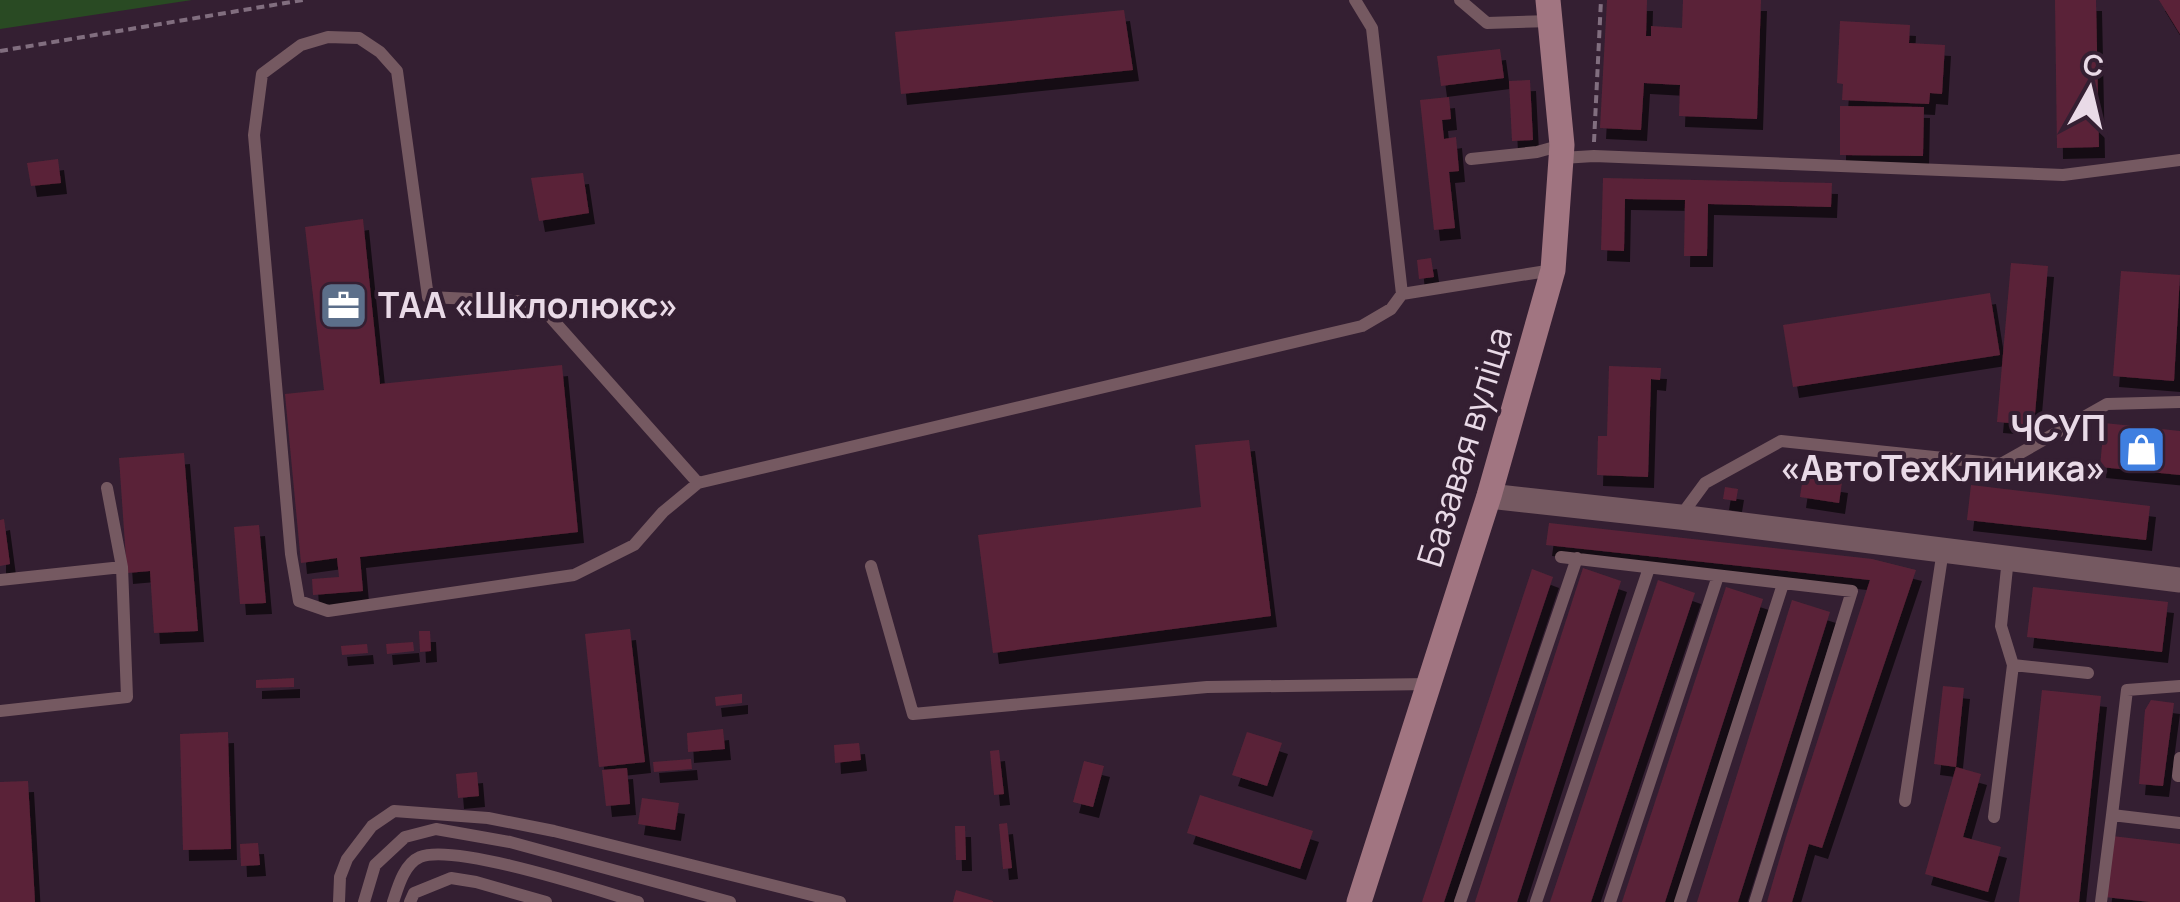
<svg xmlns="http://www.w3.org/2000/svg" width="2180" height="902" viewBox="0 0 2180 902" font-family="Manrope,sans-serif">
<defs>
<filter id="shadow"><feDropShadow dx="6" dy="11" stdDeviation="0" flood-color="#0009"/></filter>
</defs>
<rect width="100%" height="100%" fill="#341f32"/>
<path fill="#294a23" d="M0 0H192L0 29Z"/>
<path fill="#5a2337" filter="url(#shadow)" d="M1607 0H1647L1646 36H1651V26L1682 28 1683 0H1761L1757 119 1679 116 1680 85 1644 83 1641 130 1600 128Z
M2055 0H2096L2099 147 2057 148Z
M2159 0H2180V34Z
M1124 10 1133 70 901 94 895 32Z
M1840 21 1910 25 1909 43 1945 45 1942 94 1930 93 1929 104 1842 100 1843 84 1837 83Z
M1500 49 1504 78 1441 86 1437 56Z
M1530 80 1533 140 1512 141 1509 81Z
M1449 97 1451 119 1442 120 1444 139 1456 137 1459 171 1449 172 1455 228 1434 230 1420 100Z
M1840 106 1924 107 1923 156 1840 155Z
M58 159 61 183 31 186 27 163Z
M583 173 589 213 539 221 531 178Z
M1603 178 1832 183 1831 207 1708 204 1707 256H1684L1685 200 1625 199 1624 251 1601 250Z
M363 219 380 384 562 365 578 532 360 557 363 591 313 595 312 579 339 577 337 558 301 563 285 394 324 390 305 227Z
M1431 258 1434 277 1419 279 1417 260Z
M2011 263 2048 266 2034 425 1997 422Z
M2121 271 2180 275 2174 381 2113 376Z
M1990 293 2000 355 1793 387 1783 325Z
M1609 366 1661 368 1660 380 1651 379 1648 477 1597 475 1598 436H1607Z
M2104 423 2180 431V475L2100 467Z
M1249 440 1271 616 993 653 978 535 1201 507 1195 445Z
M184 453 198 631 154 633 150 571 127 573 119 458Z
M1803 476 1842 482 1839 503 1800 497Z
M1971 485 2150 506 2146 540 1967 520Z
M1725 487 1738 489 1736 501 1723 499Z
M4 519 10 564 0 566V520Z
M1549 523 1872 559 1916 570 1822 848 1809 844 1792 902H1767L1786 837 1870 580 1546 545Z
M259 525 266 603 240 604 234 527Z
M1583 568 1621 581 1517 902H1475Z
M1532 569 1553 577 1444 902H1422Z
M1658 580 1695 593 1591 902H1550Z
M1726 587 1763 599 1665 902H1622Z
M2033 587 2168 602 2162 652 2027 637Z
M1792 600 1830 612 1738 902H1697Z
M630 629 645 762 599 767 585 634Z
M419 631H430L431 651 420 652Z
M413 642 414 651 387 654 386 644Z
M367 644 368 653 342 655 341 646Z
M294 678V687L256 688V680Z
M1943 686 1964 688 1956 767 1934 764Z
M2042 690 2101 696 2079 902H2019Z
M742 694V703L716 706 715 697Z
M2151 700 2174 703 2163 786 2139 784 2145 710Z
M723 729 725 749 688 752 687 733Z
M228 732 231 849 183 850 180 734Z
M1247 732 1282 743 1267 786 1232 775Z
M859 743 861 760 835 763 834 745Z
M999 750 1004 794 994 795 990 751Z
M691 759 692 769 654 772 653 762Z
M1084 761 1104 766 1093 807 1073 802Z
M1956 767 1981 774 1963 837 2001 847 1988 892 1925 874Z
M627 768 630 804 606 806 602 770Z
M477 772 479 796 458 798 456 774Z
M28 781 35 902H0V782Z
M1200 795 1313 831 1300 869 1187 833Z
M642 798 679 803 675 830 638 824Z
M1007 823 1012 868 1003 869 999 824Z
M955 826H965L966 860H956Z
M2112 836 2180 844V902H2150L2105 897Z
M258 843 260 865 241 866 240 844Z
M956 890 993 901V902H953Z"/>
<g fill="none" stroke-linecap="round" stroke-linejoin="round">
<path stroke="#816e7f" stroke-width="4" stroke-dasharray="8 5" stroke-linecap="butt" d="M0 51 303 0
M1594 142 1601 0"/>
<path stroke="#755961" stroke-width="12" d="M1355 0 1372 28 1402 294
M1460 0 1487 23 1552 21
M1562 158 1594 156 2063 175 2180 160
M1471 159 1537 152 1562 145
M698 483 537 302 428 297 397 71 380 52 359 38 328 37 301 45 262 74 254 135 291 554 299 601 328 611 574 575 634 545 663 512 698 483 1362 326 1391 309 1402 294 1553 270
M1680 517 1705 483 1781 441 2001 464 2107 404 2180 402
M1561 557 1852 591 1755 902
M871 566 913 714 1207 687 1429 684
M0 580 122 567
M2013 665 2088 673
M2180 686 2127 690 2112 815 2180 823
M0 711 127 697 122 567 107 488
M2180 758 2178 776H2180
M1905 801 1943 550
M1994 817 2013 665 2001 626 2008 558
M339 902 340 877 347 859 372 826 394 811 488 818 554 831 840 902
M364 902 375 865 405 837 436 829 510 842 730 902
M393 902C398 887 404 864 420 857 455 843 597 890 638 902
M410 902 414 893 451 878 476 882 546 902
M1460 902 1577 558
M1536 902 1649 568
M1610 902 1718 576
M1680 902 1783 584
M2101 902 2112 815"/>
<path stroke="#755961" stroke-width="25" d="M1489 496 1680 517 2180 580"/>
<path stroke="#a17581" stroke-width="25" d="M1359 902 1489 496 1553 270 1562 145 1548 0"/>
</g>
<defs>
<symbol id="office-square" viewBox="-11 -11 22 22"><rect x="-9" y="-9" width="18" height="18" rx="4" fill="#5c6f8a" stroke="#341f32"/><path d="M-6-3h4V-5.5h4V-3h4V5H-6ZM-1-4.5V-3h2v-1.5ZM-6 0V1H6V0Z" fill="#fff"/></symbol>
<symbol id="shop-square" viewBox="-11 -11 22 22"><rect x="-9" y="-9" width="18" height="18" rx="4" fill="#3f7fe0" stroke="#341f32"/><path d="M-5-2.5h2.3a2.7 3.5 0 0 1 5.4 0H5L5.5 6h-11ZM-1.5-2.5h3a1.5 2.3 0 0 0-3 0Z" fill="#fff"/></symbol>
</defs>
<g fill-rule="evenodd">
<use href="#office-square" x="316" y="278" width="55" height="55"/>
<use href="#shop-square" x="2114" y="422" width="55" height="55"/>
</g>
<g text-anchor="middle" stroke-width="8" stroke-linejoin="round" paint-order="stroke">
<g font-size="35" font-weight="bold" fill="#e9dae7" stroke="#341f32" text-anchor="start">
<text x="378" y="318">ТАА «Шклолюкс»</text>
<text x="2106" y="441" text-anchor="end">ЧСУП<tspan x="2106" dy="40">«АвтоТехКлиника»</tspan></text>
</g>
<g font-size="35" fill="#e9dae7" stroke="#341f32">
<text transform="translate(1465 447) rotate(-73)" y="12">Базавая вуліца</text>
</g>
</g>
<g transform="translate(2090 90) rotate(8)" stroke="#341f32" stroke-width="8" paint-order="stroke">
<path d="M0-8L18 38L0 25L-18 38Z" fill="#e9dae7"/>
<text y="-15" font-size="28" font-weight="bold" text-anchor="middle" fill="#e9dae7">С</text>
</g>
</svg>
